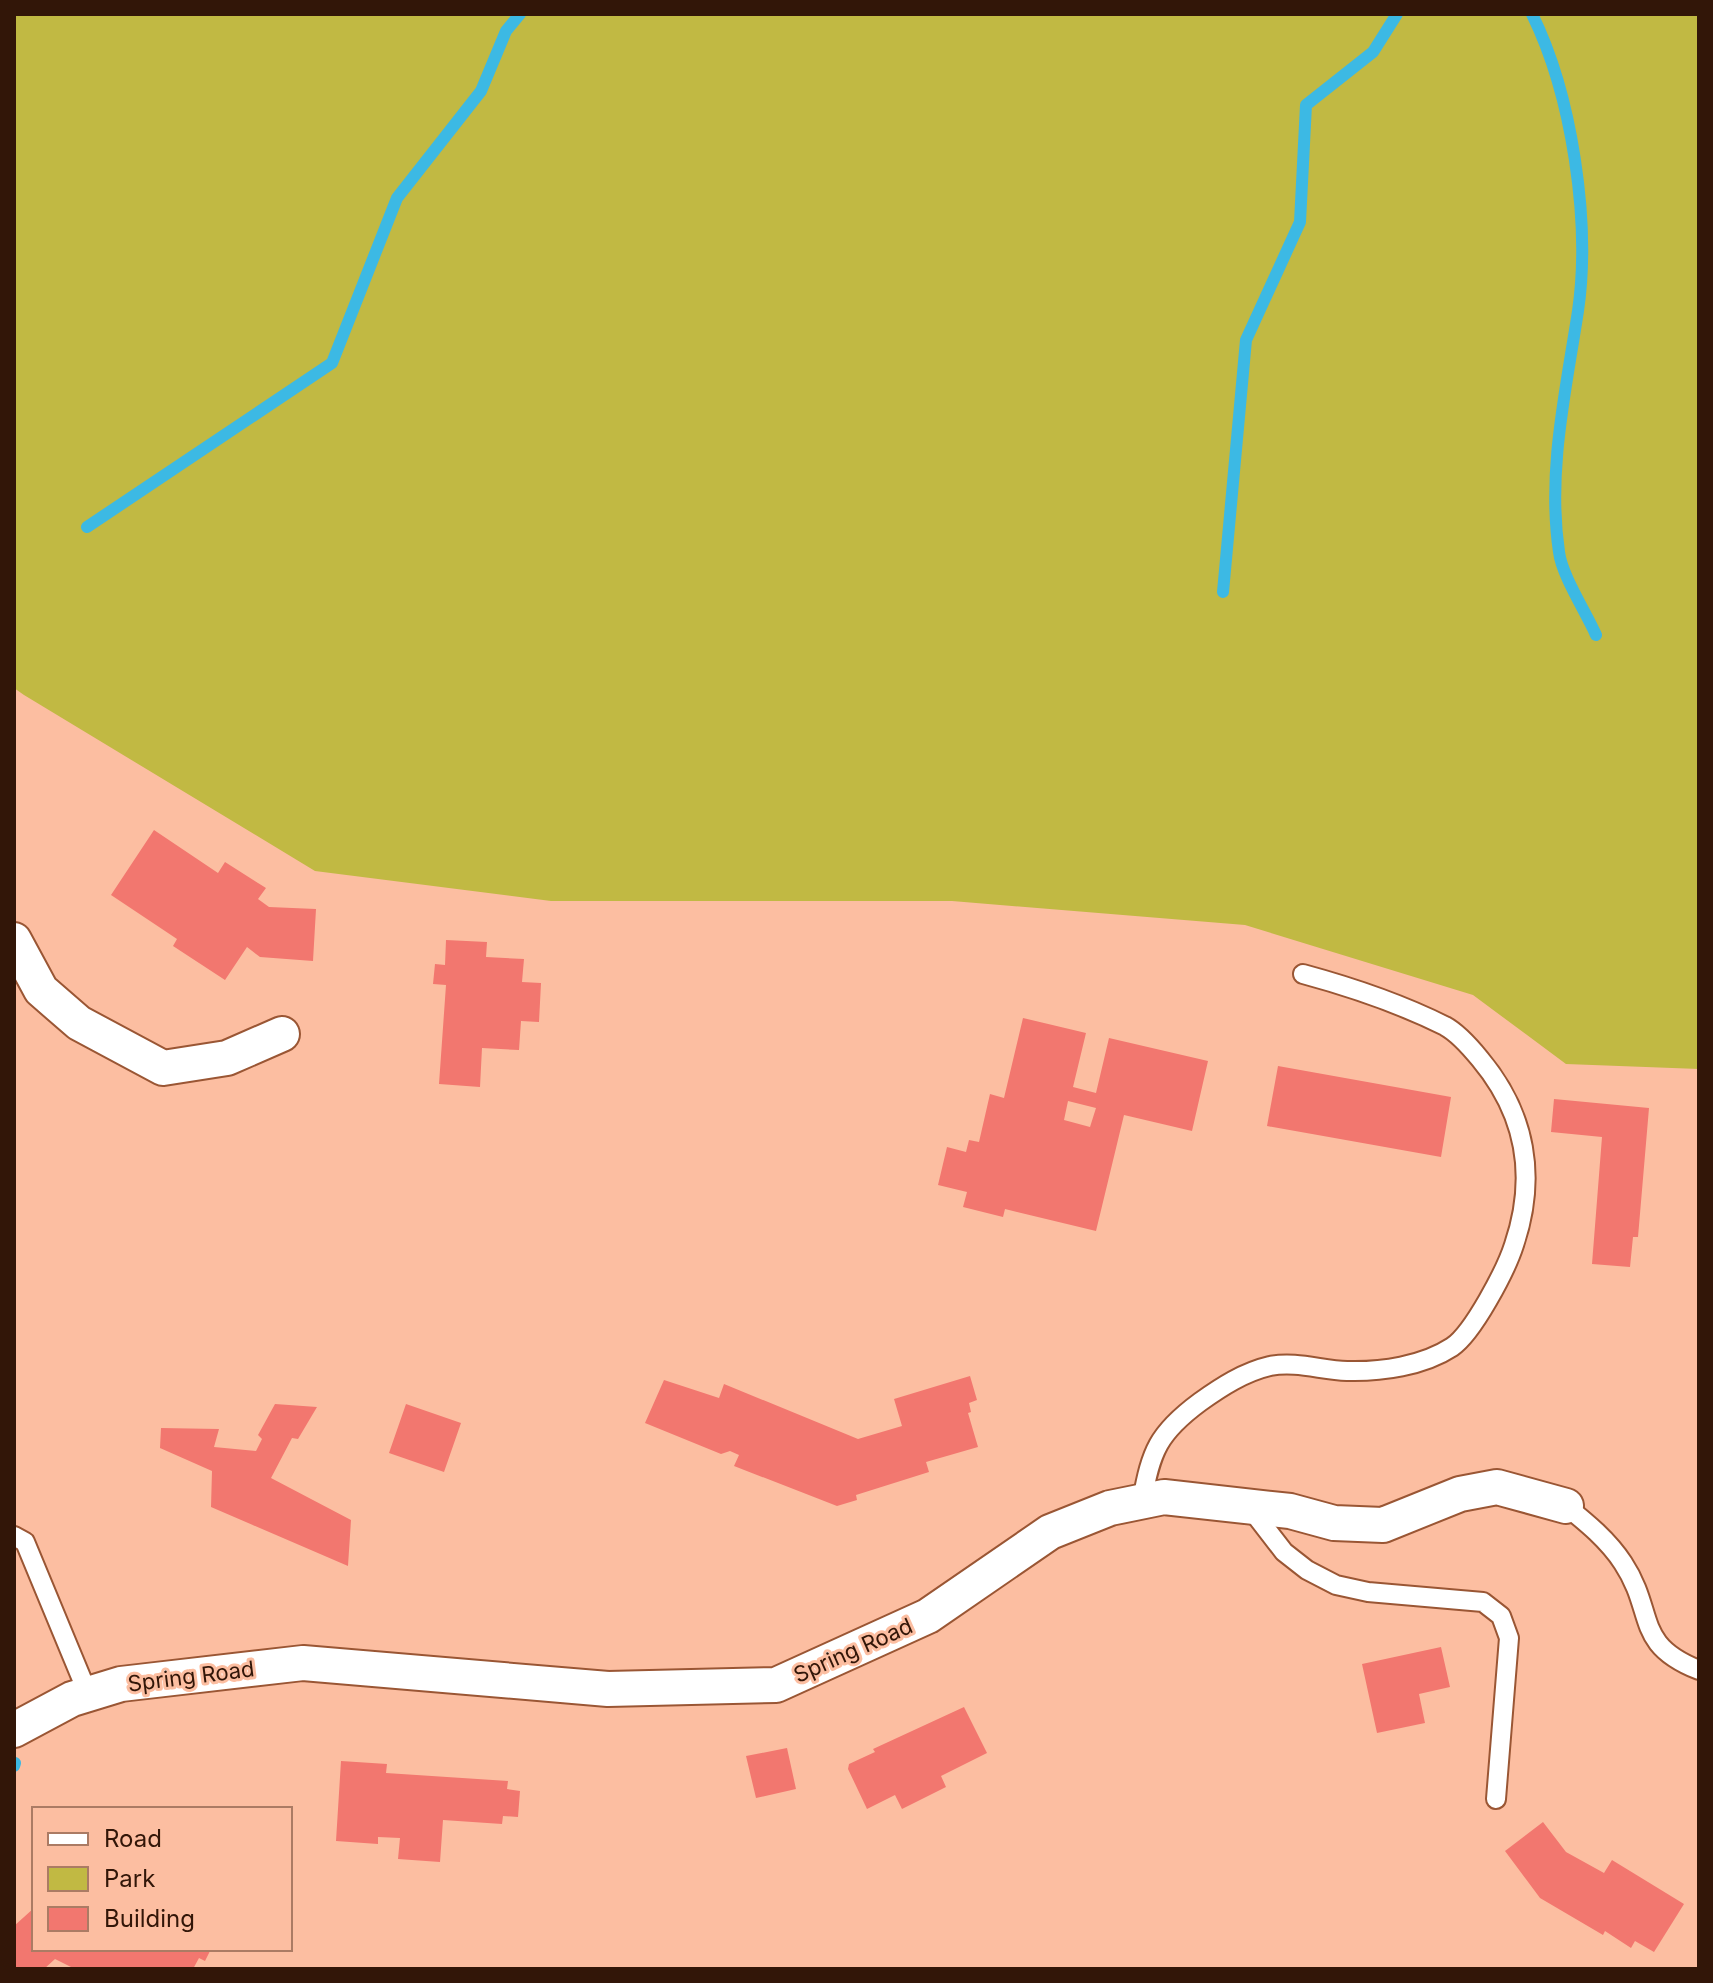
<svg xmlns="http://www.w3.org/2000/svg" width="1713" height="1983" viewBox="0 0 1713 1983" font-family="Inter,sans-serif">
<rect width="100%" height="100%" fill="#fcbea1"/>
<path fill="#c1b943" d="M14 14H1699V1069L1566 1064 1473 995 1245 925 952 901H551L315 871 24 695 14 688Z"/>
<g fill="none" stroke-linecap="round" stroke-linejoin="round">
<path stroke="#3cb9e4" stroke-width="12" d="M1532 14C1572 95 1591 222 1578 311 1566 390 1547 471 1559 552 1562 576 1586 612 1596 635
M87 527 332 363 397 198 481 91 506 31 520 14
M1223 592 1246 340 1300 222 1306 105 1373 52 1397 14
M14 1766 15 1763"/>
</g>
<path fill="#f2776f" fill-rule="evenodd" d="M154 830 218 873 225 862 266 888 258 899 269 907 316 909 313 961 260 957 247 947 225 980 173 946 177 939 111 895Z
M446 940 487 942 486 957 524 959 522 982 541 983 539 1022 521 1021 519 1050 482 1048 480 1087 439 1084 446 985 433 984 435 964 445 965Z
M1023 1018 1086 1033 1073 1087 1096 1093 1109 1038 1208 1061 1192 1131 1124 1115 1096 1231 1005 1209 1003 1217 963 1207 967 1192 938 1185 947 1147 966 1152 969 1140 979 1142 990 1094 1004 1098ZM1068 1101 1096 1108 1090 1127 1064 1120Z
M1278 1066 1451 1097 1441 1157 1267 1126Z
M1554 1099 1649 1108 1638 1237H1633L1630 1267 1592 1264 1602 1137 1551 1132Z
M970 1376 977 1400 969 1403 971 1412 968 1413 978 1447 926 1462 929 1472 856 1495 857 1500 837 1506 734 1466 739 1455 730 1451 721 1454 645 1423 664 1380 719 1398 724 1384 858 1439 902 1426 894 1399Z
M275 1404 317 1407 298 1439 292 1438 271 1478 351 1520 348 1566 211 1507 212 1471 160 1448 161 1428 219 1429 214 1447 256 1451 262 1439 258 1435Z
M406 1404 461 1423 444 1472 389 1453Z
M1441 1647 1450 1687 1419 1694 1425 1723 1377 1733 1362 1664Z
M964 1707 987 1753 941 1776 946 1787 902 1809 895 1795 867 1809 848 1769 849 1764 875 1752 873 1749Z
M787 1748 796 1789 756 1798 746 1756Z
M341 1761 387 1764 386 1773 508 1781 507 1789 520 1791 518 1817 503 1816 502 1824 443 1820 440 1862 398 1859 400 1838 378 1837V1844L336 1841Z
M1543 1822 1566 1852 1604 1873 1612 1860 1684 1904 1654 1952 1635 1941 1631 1948 1605 1931 1603 1935 1540 1898 1505 1851Z
M34 1908V1949H211L205 1961 199 1958 193 1969H75L55 1959 44 1969H14V1926Z"/>
<g fill="none" stroke-linecap="round" stroke-linejoin="round">
<defs>
<path id="lane" d="M1142 1501C1151 1451 1158 1433 1200 1402 1221 1387 1244 1372 1270 1366 1296 1361 1321 1370 1347 1371 1381 1372 1423 1366 1452 1347 1473 1333 1506 1270 1514 1245 1537 1177 1526 1114 1480 1059 1471 1048 1458 1033 1445 1026 1401 1004 1351 987 1303 974
M1566 1506C1587 1523 1608 1540 1623 1563 1656 1613 1633 1644 1699 1670
M1250 1508 1284 1552 1307 1570 1336 1585 1368 1592 1483 1602 1501 1616 1509 1638 1496 1799
M14 1536 25 1542 88 1694"/>
<path id="street" d="M14 940 41 990 79 1023 163 1068 227 1058 282 1034
M14 1730 72 1699 121 1684 303 1663 608 1689 776 1685 928 1616 1050 1532 1110 1508 1164 1497 1290 1511 1334 1523 1383 1525 1460 1494 1497 1487 1566 1506"/>
</defs>
<use href="#lane" stroke="#9a5634" stroke-width="22"/>
<use href="#street" stroke="#9a5634" stroke-width="38"/>
<use href="#lane" stroke="#fff" stroke-width="18"/>
<use href="#street" stroke="#fff" stroke-width="34"/>
</g>
<g text-anchor="middle" stroke-width="6" stroke-linejoin="round" paint-order="stroke">
<g font-size="22" fill="#321608" stroke="#fcbea1">
<text transform="translate(853 1650) rotate(-24)" y="8">Spring Road</text>
<text transform="translate(191 1676) rotate(-7)" y="8">Spring Road</text>
</g>
</g>
<rect width="1713" height="1983" fill="none" stroke="#321608" stroke-width="32"/>
<rect x="32" y="1807" width="260" height="144" fill="#fcbea1" stroke="#ab7b64" stroke-width="2"/>
<rect x="48" y="1833" width="40" height="12" fill="#ffffff" stroke="#ab7b64" stroke-width="2"/>
<text x="104" y="1847" font-size="24" fill="#321608">Road</text>
<rect x="48" y="1867" width="40" height="24" fill="#c1b943" stroke="#ab7b64" stroke-width="2"/>
<text x="104" y="1887" font-size="24" fill="#321608">Park</text>
<rect x="48" y="1907" width="40" height="24" fill="#f2776f" stroke="#ab7b64" stroke-width="2"/>
<text x="104" y="1927" font-size="24" fill="#321608">Building</text>
</svg>
